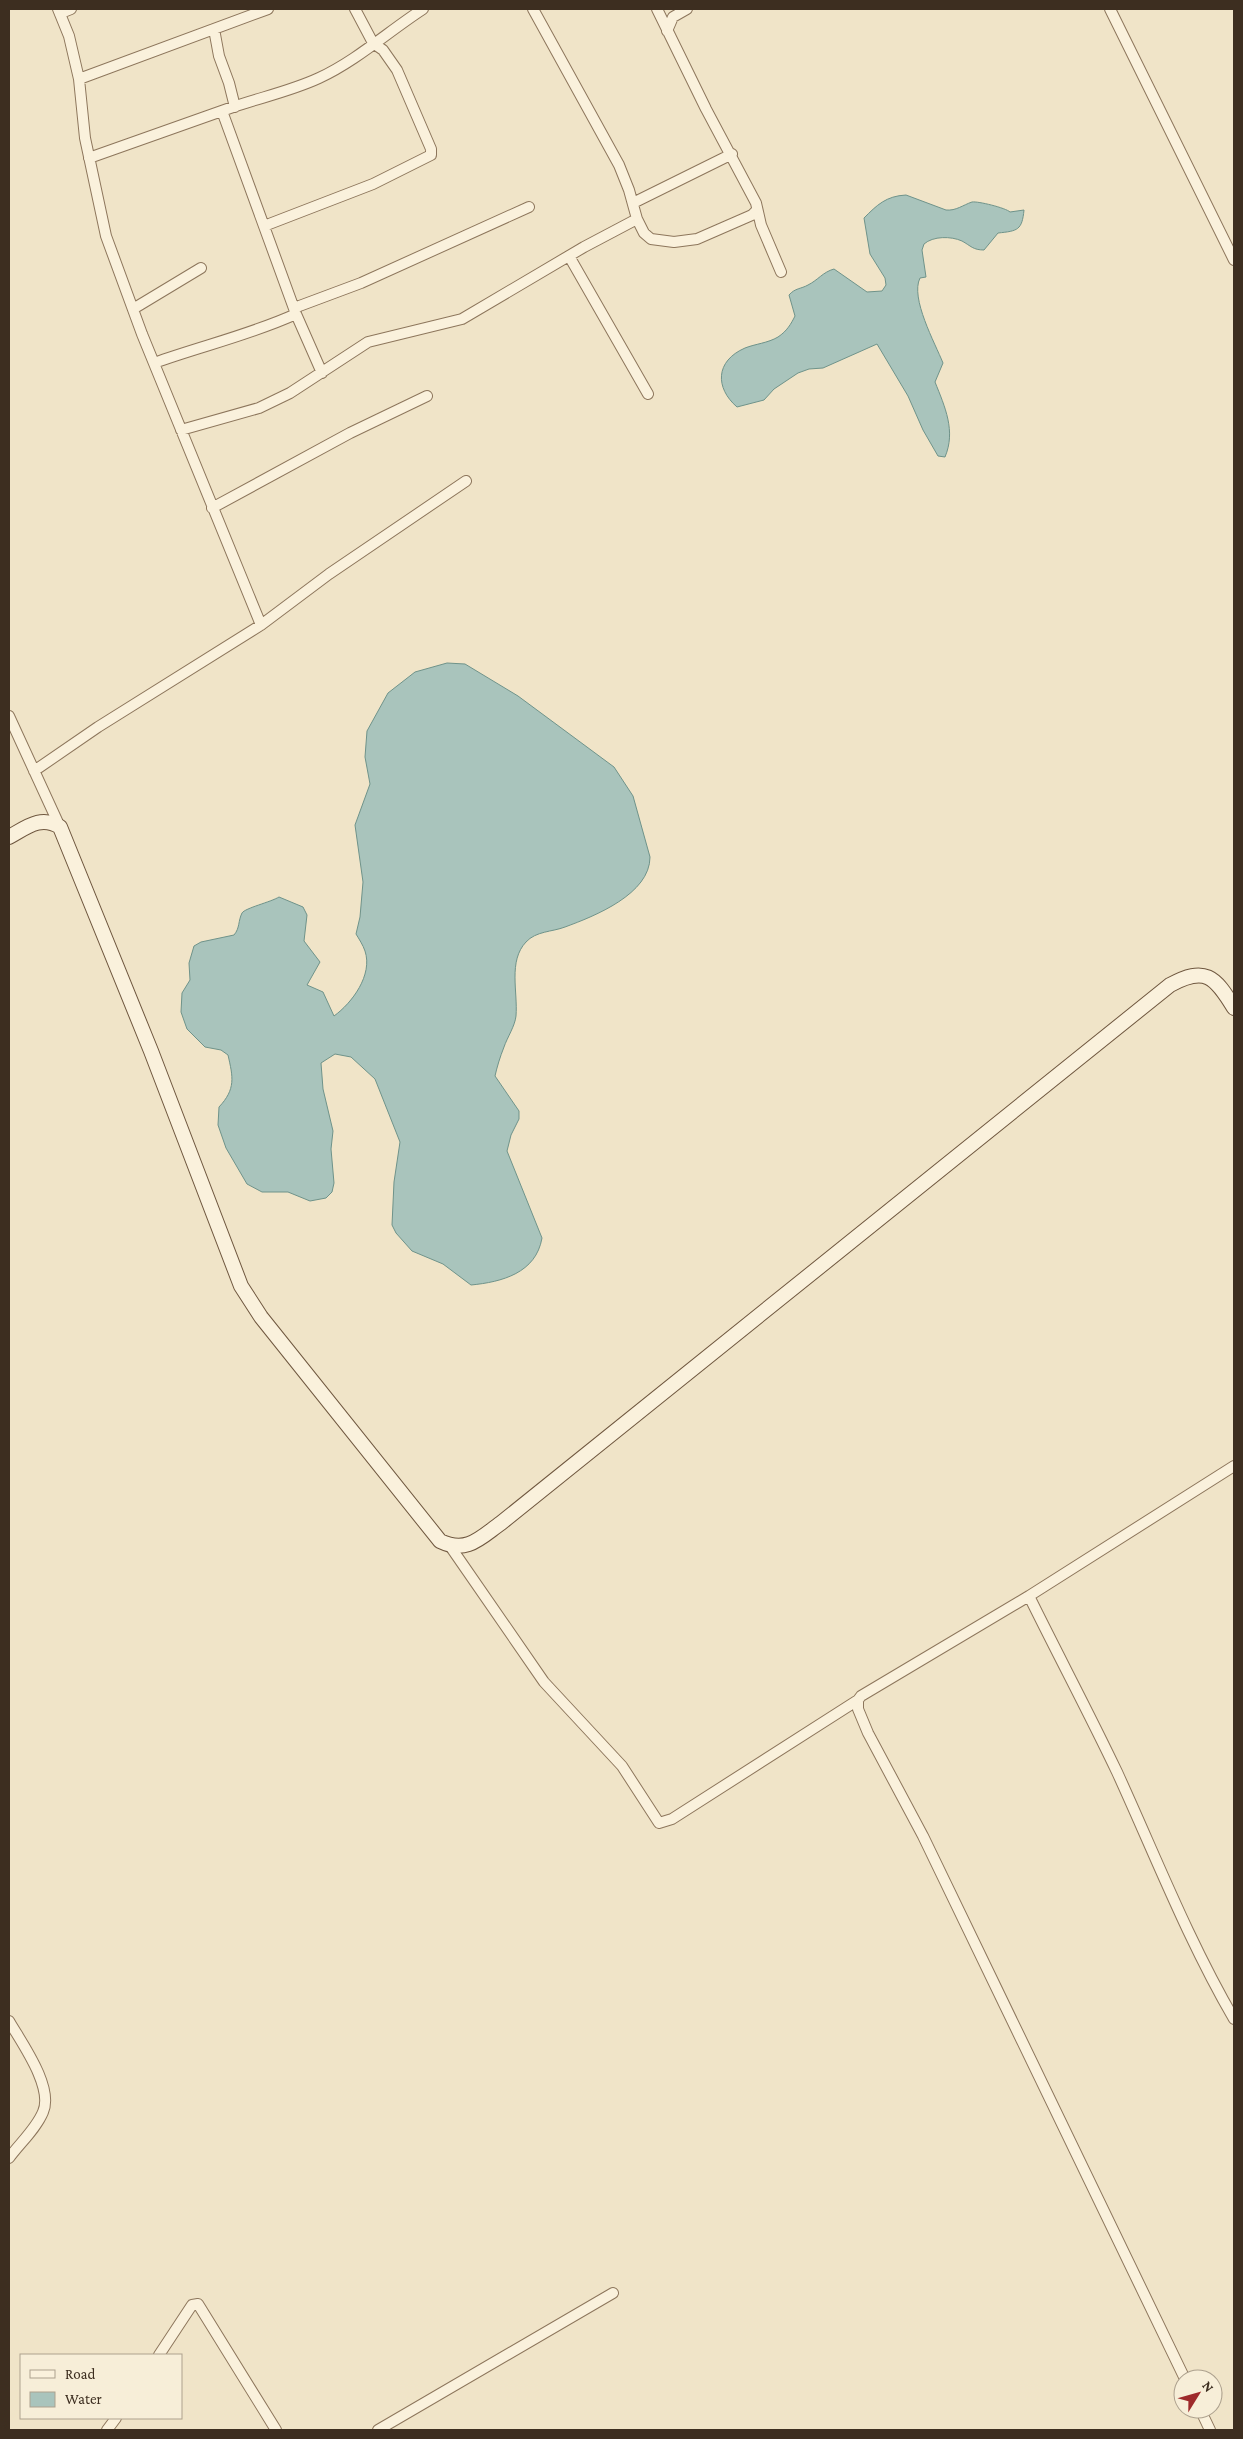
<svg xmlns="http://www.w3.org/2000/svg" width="1243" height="2439" viewBox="0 0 1243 2439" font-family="'Crimson Pro',serif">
<rect width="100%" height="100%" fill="#f0e4c8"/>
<path fill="#a9c4bc" stroke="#6f938a" d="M906 195 946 210C956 211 963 205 972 202 978 201 1006 208 1010 212L1024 210C1022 230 1018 231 998 233L984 250C973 250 971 246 962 241 951 236 933 236 924 244L922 250 926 277 920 278C910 298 935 343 943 363L935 382C945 407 956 431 945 457L938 456 923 430 908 396 877 344 823 368 809 369 798 373 774 389 764 400 737 407C715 388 715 361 745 348 755 344 768 343 778 337 787 331 791 324 795 316L789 295C795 288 801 289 808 285 818 280 823 272 834 269L867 292 882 291 886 285 885 278 870 254 864 218C877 205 886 196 906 195Z
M447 663 465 664 518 696 614 767 633 796 650 857C650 894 595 916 565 927 552 932 536 931 526 942 508 961 518 992 516 1016 515 1026 507 1038 504 1047 500 1057 497 1067 495 1076L519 1111V1119L511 1135 507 1151 542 1238C536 1273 502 1282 471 1285L443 1264 412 1251 396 1233 392 1225 394 1182 400 1142 375 1079 351 1057 335 1054 321 1063 323 1089 333 1131 331 1149 334 1183 332 1192 326 1198 310 1201 288 1192H262L247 1184 226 1148 218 1125 219 1107C236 1089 233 1077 228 1055L221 1050 205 1047 187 1029 181 1012 182 993 190 980 189 963 194 946 201 942 234 935C240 928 238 921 242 913 245 908 271 902 279 897L303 907 307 915 304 941 320 962 307 985 323 992 334 1016C352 1003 373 975 365 951 363 945 359 939 356 934L360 917 363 882 355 825 370 784 365 757 367 731 388 693 415 672Z"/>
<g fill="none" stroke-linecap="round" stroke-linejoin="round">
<defs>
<path id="street" d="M58 9 69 36 79 79 85 138 106 236 142 334 261 625
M533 9 619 165 629 190 637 219 644 233 651 239 674 242 697 239 752 215 757 210
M657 9 706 109 756 203 761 225 781 272
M1110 9 1234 260
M61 13 71 9
M214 29 219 56 229 83 235 107
M667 31 673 17 687 9
M79 79 268 9
M222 111 296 314 322 373
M89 158C137 141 185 124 233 107 262 97 291 91 319 78 356 61 389 31 423 9
M633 203 732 154
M264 226 373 184 431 155V149L397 70 383 50 373 43 355 9
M569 256 648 394
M294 308 361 283 529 207
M133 309 201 268
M154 363C201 346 250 335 296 314
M181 430 259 408 290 393 368 342 462 319 584 247 637 219
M212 508 350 433 427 396
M9 716 60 827
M34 771 98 727 261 625 329 574 466 481
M450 1546 544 1682 622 1766 659 1823 672 1819 858 1700
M1029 1596C1058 1655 1089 1713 1117 1772 1155 1855 1188 1940 1234 2019
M9 2021C21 2042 54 2087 43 2112 36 2129 20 2143 9 2158
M159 2355 192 2305 198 2304 276 2430
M1185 2379 923 1836 868 1733 858 1709V1700L861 1696 1029 1596 1234 1466
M1200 2409 1210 2430
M107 2430 116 2418
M378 2430 613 2293"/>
<path id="secondary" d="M9 837C27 827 41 815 60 827L151 1051 241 1286 261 1317 440 1541C467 1554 480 1538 501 1523L1170 985C1205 966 1215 976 1234 1008"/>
</defs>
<use href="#street" stroke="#8d765c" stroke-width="12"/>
<use href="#secondary" stroke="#6f573f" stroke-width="16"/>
<use href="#street" stroke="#faf1dc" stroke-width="10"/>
<use href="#secondary" stroke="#faf1dc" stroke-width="14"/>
</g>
<rect width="1243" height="2439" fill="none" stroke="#3d2e20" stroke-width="20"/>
<rect x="20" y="2354" width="162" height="65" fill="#f7eed8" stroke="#ada18e"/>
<rect x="30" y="2370" width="25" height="8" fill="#faf1dc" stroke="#ada18e"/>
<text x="65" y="2379" font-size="15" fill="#3d2e20">Road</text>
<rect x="30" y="2392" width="25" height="15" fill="#a9c4bc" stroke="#ada18e"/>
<text x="65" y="2404" font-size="15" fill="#3d2e20">Water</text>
<g transform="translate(1198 2394) rotate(53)"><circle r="24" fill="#f7eed8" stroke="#ada18e"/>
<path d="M0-4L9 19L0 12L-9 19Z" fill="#9e2a2b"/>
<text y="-8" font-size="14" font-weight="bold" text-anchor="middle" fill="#3d2e20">N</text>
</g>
</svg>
